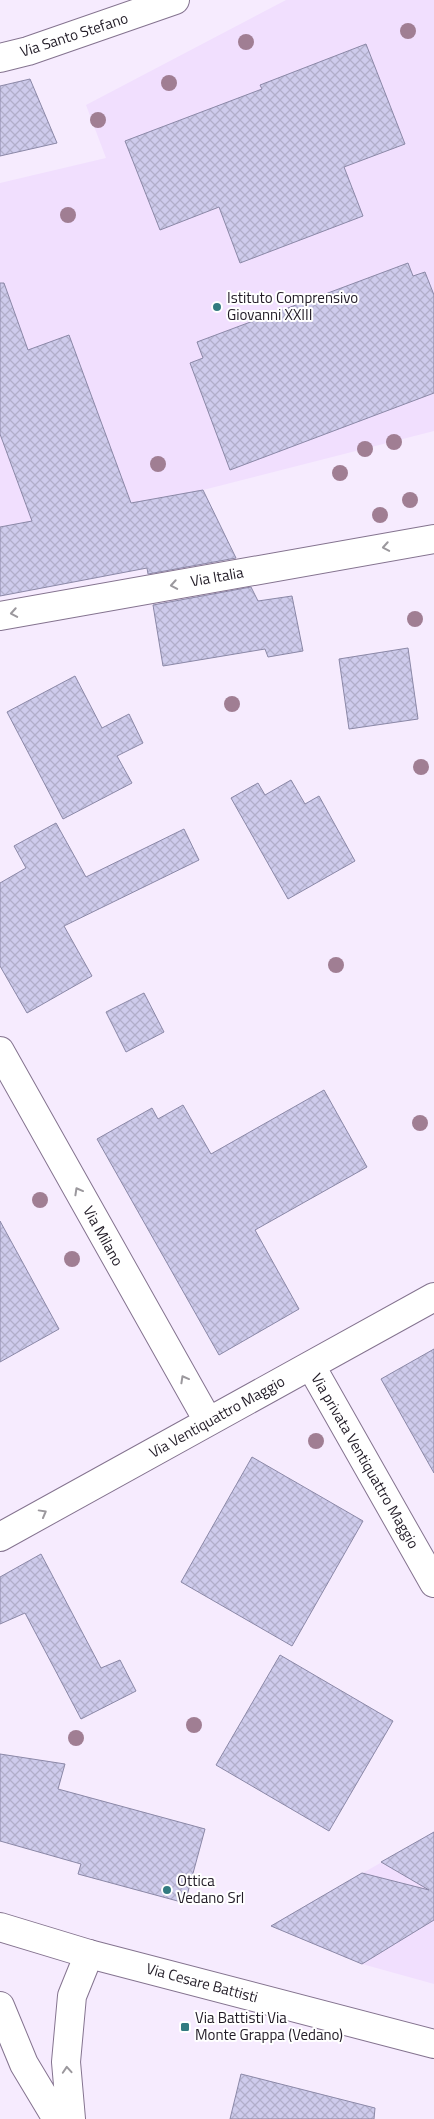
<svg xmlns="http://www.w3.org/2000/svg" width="434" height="2119" viewBox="0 0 434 2119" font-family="'Titillium Web',sans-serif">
<defs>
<pattern id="building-cross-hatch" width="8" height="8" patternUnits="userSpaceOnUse" patternTransform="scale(1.25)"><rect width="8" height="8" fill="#cecbec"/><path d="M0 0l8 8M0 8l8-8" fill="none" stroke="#b1aeca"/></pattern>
</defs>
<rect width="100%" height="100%" fill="#f6ebfe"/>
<path fill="#f1dffe" d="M286 0H434V431L203 490 0 527V183L106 158 86 105Z
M434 1832V1984L362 1964 271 1926Z"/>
<path fill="url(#building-cross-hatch)" stroke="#8b88a7" d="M366 44 405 144 344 167 363 216 240 263 219 207 160 230 125 141 262 89 260 85Z
M30 79 57 143 0 156V86Z
M408 263 413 276 425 272 434 295V393L230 470 190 363 203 358 197 342Z
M0 283H4L28 350 69 335 131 503 203 490 236 558 148 574 147 568 0 596V527L32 521 0 434Z
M251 587 258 601 292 596 303 651 268 657 265 649 163 666 153 605Z
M408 648 418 719 349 729 339 659Z
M75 676 102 728 129 714 143 743 117 756 132 783 63 819 7 712Z
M291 780 305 804 319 796 355 861 288 899 231 798 258 783 265 795Z
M56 823 86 877 184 829 199 860 64 926 92 976 27 1013 0 966V883L26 868 14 846Z
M144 993 164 1032 126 1052 106 1012Z
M324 1090 367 1167 255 1230 299 1309 219 1355 97 1139 152 1108 158 1119 183 1105 211 1154Z
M0 1221 59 1329 0 1362Z
M434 1349V1473L381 1379Z
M252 1457 363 1521 292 1646 181 1582Z
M41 1554 101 1668 120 1660 136 1691 81 1719 25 1613 0 1624V1577Z
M280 1655 393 1721 329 1831 216 1765Z
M0 1754 65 1764 58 1789 205 1829 185 1903 78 1874 81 1864 0 1841Z
M434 1832V1920L362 1964 271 1926 362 1873 429 1890 381 1862Z
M241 2074 375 2108 374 2119H230Z"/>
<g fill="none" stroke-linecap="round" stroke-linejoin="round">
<defs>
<path id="minor" d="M0 58 28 51 175 0
M0 616 434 539
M0 1051 208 1421
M311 1366 434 1583
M0 1537 434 1297
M0 2006 24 2064 57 2119
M71 2119 66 2062 72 1996 89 1954"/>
<path id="major" d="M0 1927 89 1954 434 2044"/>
</defs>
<use href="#minor" stroke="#84738f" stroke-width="30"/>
<use href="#major" stroke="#84738f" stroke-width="30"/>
<use href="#minor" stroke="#fff" stroke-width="28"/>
<use href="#major" stroke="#fff" stroke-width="28"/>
</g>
<g fill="#a07e93">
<circle cx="408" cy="31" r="8"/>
<circle cx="246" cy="42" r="8"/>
<circle cx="169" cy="83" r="8"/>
<circle cx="98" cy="120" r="8"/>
<circle cx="68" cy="215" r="8"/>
<circle cx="394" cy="442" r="8"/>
<circle cx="365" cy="449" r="8"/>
<circle cx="158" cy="464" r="8"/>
<circle cx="340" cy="473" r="8"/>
<circle cx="410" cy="500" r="8"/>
<circle cx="380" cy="515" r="8"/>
<circle cx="415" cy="619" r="8"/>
<circle cx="232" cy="704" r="8"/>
<circle cx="421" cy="767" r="8"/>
<circle cx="336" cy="965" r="8"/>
<circle cx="420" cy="1123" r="8"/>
<circle cx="40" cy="1200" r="8"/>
<circle cx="72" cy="1259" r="8"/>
<circle cx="316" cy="1441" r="8"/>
<circle cx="194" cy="1725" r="8"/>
<circle cx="76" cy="1738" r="8"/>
</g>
<defs><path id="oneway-chevron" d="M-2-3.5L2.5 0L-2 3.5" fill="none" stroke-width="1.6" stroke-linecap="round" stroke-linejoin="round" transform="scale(1.25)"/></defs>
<g stroke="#9b989d">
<use href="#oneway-chevron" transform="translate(386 547) rotate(170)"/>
<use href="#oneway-chevron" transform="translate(174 585) rotate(170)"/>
<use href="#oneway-chevron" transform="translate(14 613) rotate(170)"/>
<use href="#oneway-chevron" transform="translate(78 1191) rotate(-119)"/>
<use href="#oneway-chevron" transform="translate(184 1379) rotate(-119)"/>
<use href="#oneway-chevron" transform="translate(43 1513) rotate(-29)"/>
<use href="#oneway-chevron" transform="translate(67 2070) rotate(-94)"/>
</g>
<g fill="#327b80" stroke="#fff" stroke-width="2">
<circle cx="217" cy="307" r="5"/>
<circle cx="167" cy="1890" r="5"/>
<rect x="180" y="2022" width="10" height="10" rx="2.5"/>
</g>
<g text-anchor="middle" stroke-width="4" stroke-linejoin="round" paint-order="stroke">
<g font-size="15" fill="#211b26" stroke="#fff">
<text transform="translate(74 35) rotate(-18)" y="5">Via Santo Stefano</text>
<text transform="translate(217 577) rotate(-10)" y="5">Via Italia</text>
<text transform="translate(103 1236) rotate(61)" y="5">Via Milano</text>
<text transform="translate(217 1417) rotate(-29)" y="5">Via Ventiquattro Maggio</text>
<text transform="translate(365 1461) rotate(60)" y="5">Via privata Ventiquattro Maggio</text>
<text transform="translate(202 1983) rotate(15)" y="5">Via Cesare Battisti</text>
</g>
<g font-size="15" fill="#211b26" stroke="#fff" text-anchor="start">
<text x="227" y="303">Istituto Comprensivo<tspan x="227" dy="17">Giovanni XXIII</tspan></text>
<text x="177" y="1886">Ottica<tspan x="177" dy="17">Vedano Srl</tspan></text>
<text x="195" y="2023">Via Battisti Via<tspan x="195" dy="17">Monte Grappa (Vedano)</tspan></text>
</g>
</g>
</svg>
